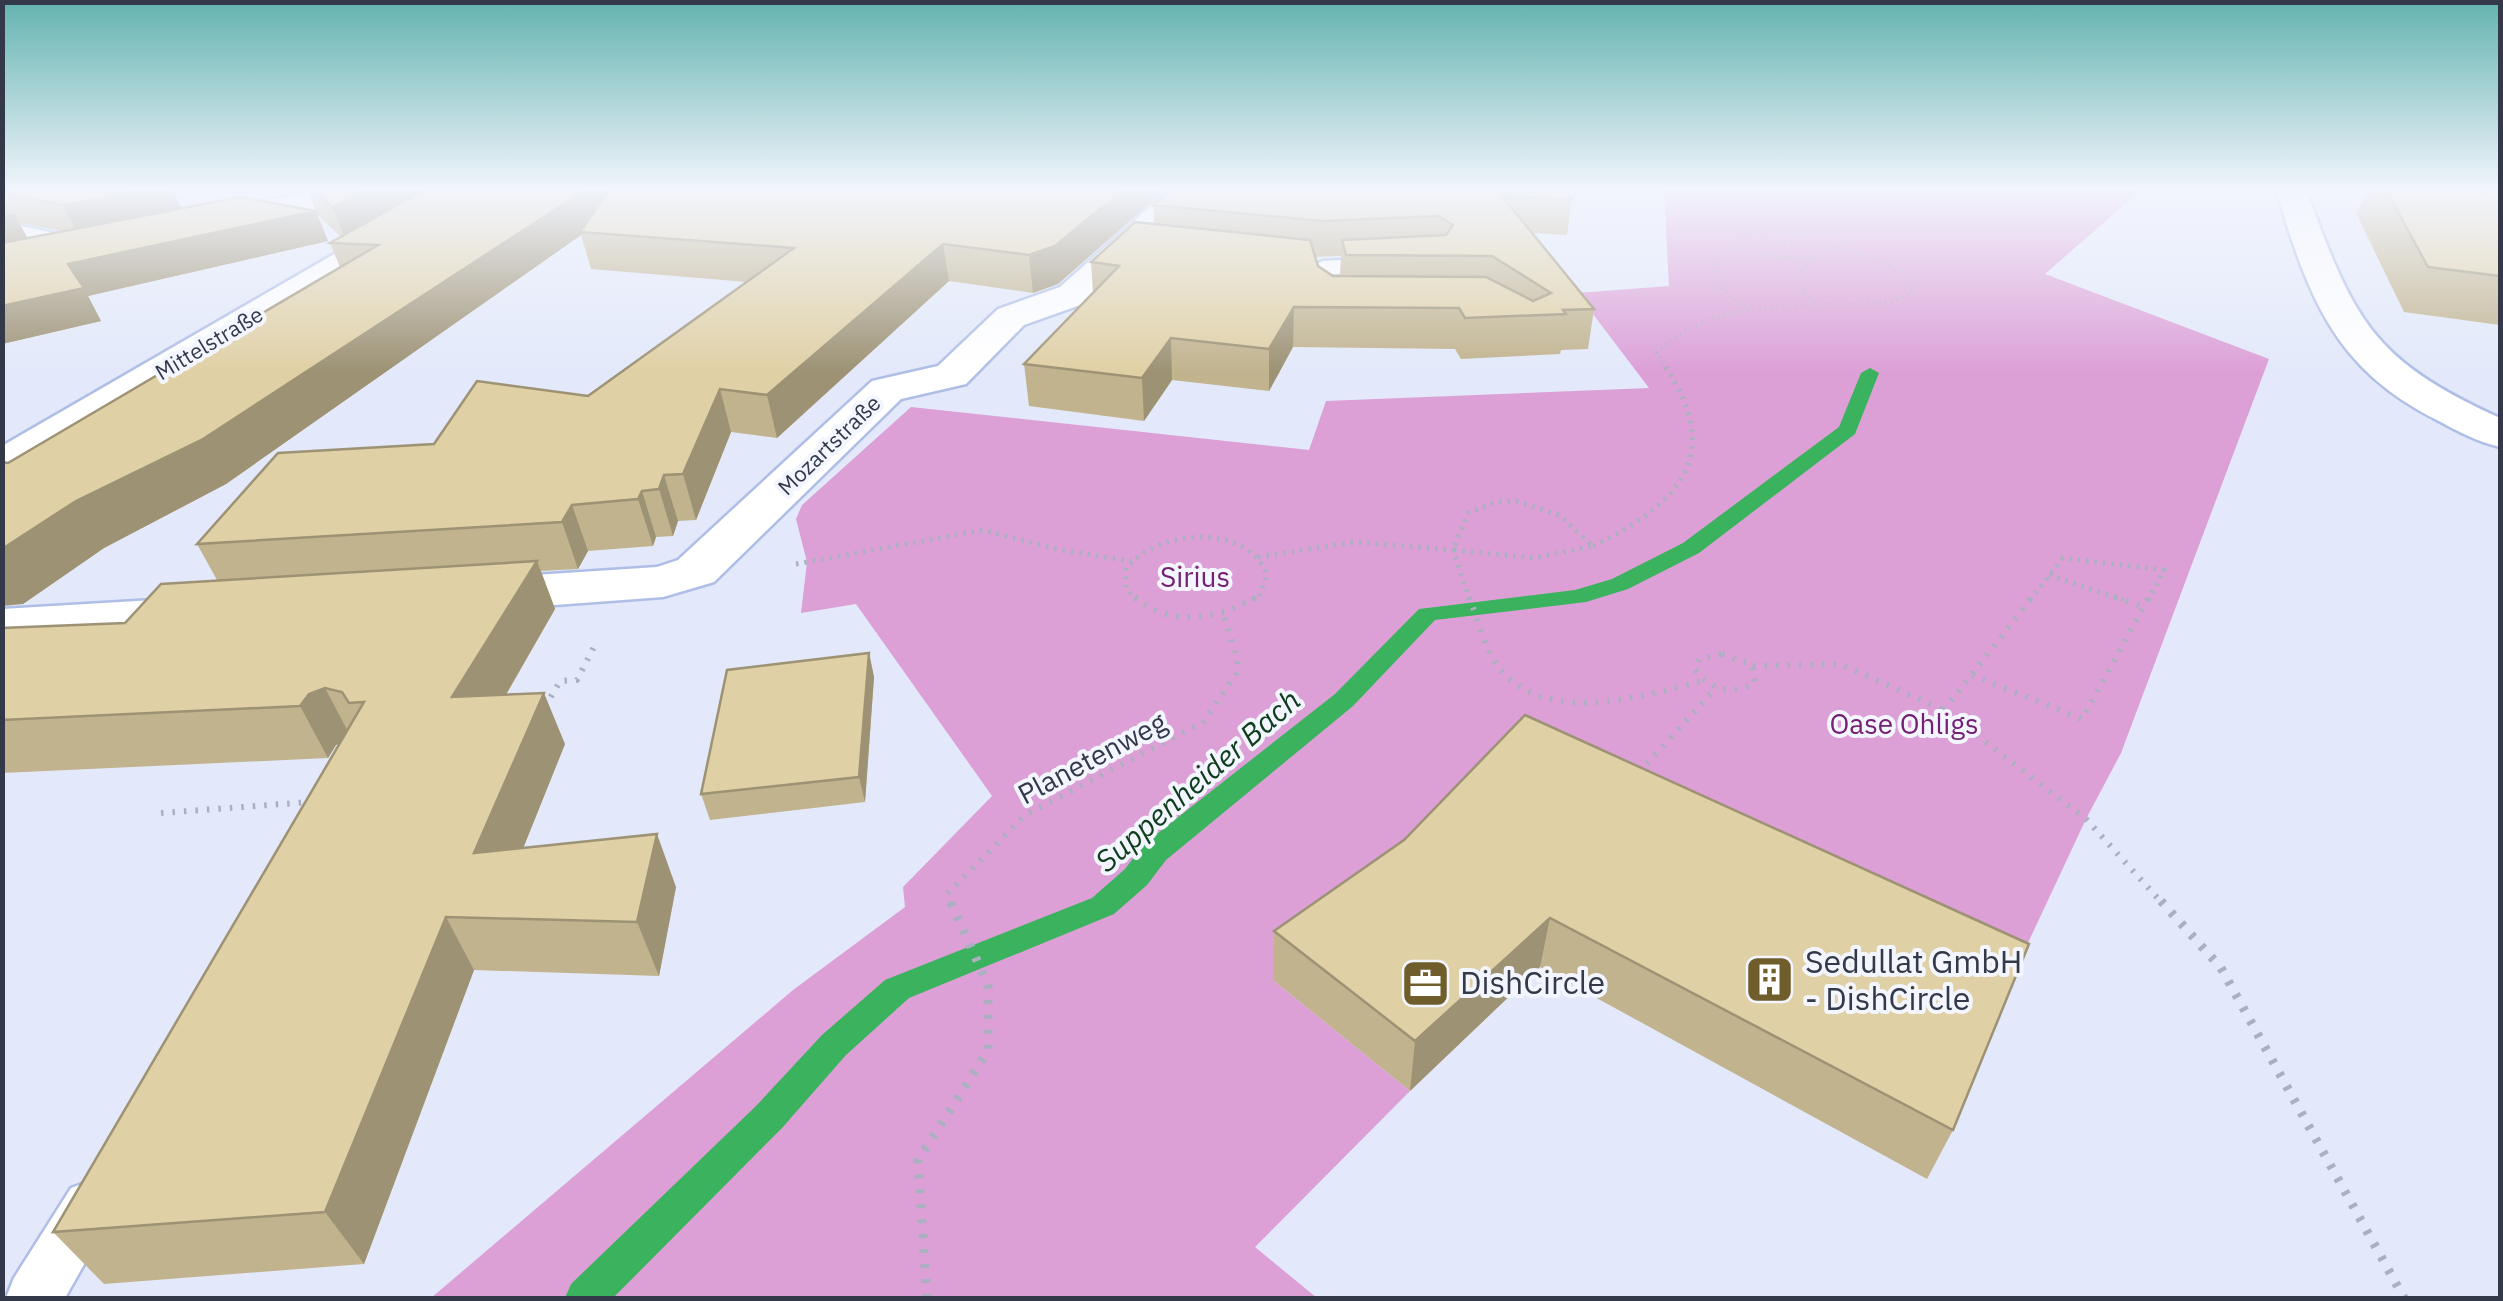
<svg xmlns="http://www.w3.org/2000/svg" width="2503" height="1301" viewBox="0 0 2503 1301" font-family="'IBM Plex Sans',sans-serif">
<rect width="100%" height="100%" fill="#e3e9fa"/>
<path fill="#dca0d7" d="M1664 190H2141L2045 274 2269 359 2121 753 2086 819 2004 994 1517 763 1274 981 1410 1091 1255 1247 1317 1298H431L793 990 905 907 903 887 992 796 856 604 801 613 807 562 796 519 802 505 911 407 1309 450 1326 401 1649 388 1577 293 1669 286Z"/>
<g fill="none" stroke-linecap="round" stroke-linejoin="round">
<path fill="#3bb25d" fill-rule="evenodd" d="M1870 368 1879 373 1855 434 1699 553 1628 589 1586 602 1435 620 1353 706 1166 860 1147 885 1114 914 909 998 846 1055 782 1128 613 1298H565L571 1284 756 1106 822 1035 885 980 1092 898 1125 869 1144 844 1335 694 1419 609 1575 590 1612 579 1683 543 1839 427 1861 373Z"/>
<defs>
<path id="lane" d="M2 222 92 241 95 246 84 252 2 234Z
M1386 258 1397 265 1394 270 1322 275 1311 268 1322 261Z
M90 1181 109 1188 117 1206 65 1298H6L14 1278 71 1188Z"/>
<path id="street" d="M324 190H388L384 196 373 199 214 230 203 227 198 220 203 213 214 210Z
M445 190H482L478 196 18 475 2 478V446Z
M1169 190H1202L1086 303 1024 325 966 384 901 399 714 582 663 597 475 611 457 606 449 595 457 584 475 579 657 567 678 560 872 381 938 366 998 309 1060 287Z
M2276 190H2306C2354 319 2370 359 2500 418V447C2478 442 2457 431 2437 420 2333 368 2308 295 2276 190Z
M204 597 223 602 230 613 223 624 204 629 2 641V609Z"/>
</defs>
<use href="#lane" stroke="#afbee6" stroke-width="5"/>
<use href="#street" stroke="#afbee6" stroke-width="5"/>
<path stroke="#aab0c0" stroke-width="4" stroke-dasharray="1 5" stroke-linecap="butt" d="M1713 190 1732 194
M1747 190 1728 197 1725 204C1757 235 1819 243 1857 218L1841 201 1799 190
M1693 204 1726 206
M1742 232 1737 247 1721 252 1714 262 1718 284 1749 311
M1737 247C1774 256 1813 270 1843 240L1836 231
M1809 261 1802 270 1804 293 1815 303
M1667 368 1657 353C1714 293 1816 308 1892 302L1910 293 1914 286C1855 218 1742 273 1689 190"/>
<path stroke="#aab0c0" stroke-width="5" stroke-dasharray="2.5 6" stroke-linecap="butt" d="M1516 501 1559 515 1593 546 1534 558 1453 550 1468 513 1496 502Z
M1593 546C1677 506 1726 456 1665 366
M1258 557 1354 542 1453 550 1470 600
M796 564 983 530 1060 550 1131 561
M2049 575 2123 600
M1137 600 1126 589V568C1158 530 1246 521 1267 575L1259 596 1252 600
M2030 600 2063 558 2164 570 2148 600"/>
<path stroke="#aab0c0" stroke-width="6" stroke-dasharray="2.5 9" stroke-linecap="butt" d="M1135 597C1170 628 1219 619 1257 597
M1469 597C1478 619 1485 651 1499 668 1548 727 1641 696 1703 681
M2115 597 2144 607
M1722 654 1752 665 1755 683C1732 695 1710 691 1695 669L1699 659Z
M1753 666 1840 664 1944 710 2086 819 2163 904
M1972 675 2082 719 2149 597
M545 707 560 681 577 680 595 645
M1944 710 2032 597
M1639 772 1717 687
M161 813 310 802
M951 904 947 894 1025 815 1203 722 1236 674 1238 660 1223 614"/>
<path stroke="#aab0c0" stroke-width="9" stroke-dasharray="4 11" stroke-linecap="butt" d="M2161 901 2221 968 2404 1298
M927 1298 918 1160 988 1051V985L950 901"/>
<use href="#lane" fill="#fff" fill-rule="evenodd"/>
<use href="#street" fill="#fff" fill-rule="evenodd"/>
</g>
<path fill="#c1b38e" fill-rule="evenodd" d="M2 190 182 208 316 211 307 190 294 193 291 190H1165L1058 284 1033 293 949 281 777 438 731 432 696 520 678 521 673 536 656 537 653 546 588 551 578 569 541 571 555 609 506 695 565 744 523 848 676 887 659 976 474 970 364 1264 104 1284 53 1232 340 744 336 745 328 758 2 773V628L125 623 217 580 197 544 434 444 588 396 747 282 591 269 581 235 226 484 104 548 23 604 8 463 340 267 330 243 341 237 317 214 328 241 88 296 101 321 2 344ZM19 223 61 231 27 238Z
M1565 190 1572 199 1567 235 1532 233 1594 309 1588 349 1561 350 1560 354 1461 359 1455 349 1293 347 1269 391 1172 380 1144 421 1029 406 1024 364 1093 292 1091 262 1154 224 1153 205ZM1341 256 1340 276H1333L1318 266 1315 257Z
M2368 190H2500V325L2404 312 2356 213Z
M869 653 874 677 865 802 710 820 701 794Z
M1404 840 1953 1130 1927 1179 1540 967 1410 1091 1274 981V931Z"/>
<path fill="#9d9274" d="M143 190H173L184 214 79 235 63 205Z
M363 190H438L347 242 332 207Z
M585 190H636L580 232 581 235 226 484 104 548 23 604 2 606V549L76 501Z
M1123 190H1165L1058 284 1033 293 1029 255Z
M316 211 328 241 88 296 101 321 2 344V306L68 264Z
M14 214 31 244 2 251V216Z
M943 244 949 281 777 438 767 395Z
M1294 307 1293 347 1269 391V349Z
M1171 338 1172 380 1144 421 1142 378Z
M720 389 731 432 696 520 683 474Z
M664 475 678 521 673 536 659 489Z
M642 491 656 537 653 546 638 499Z
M572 505 588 551 578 569 562 522Z
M537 561 555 609 475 748 452 697Z
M869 653 874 677 865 802 859 777Z
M325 688 352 739 336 745 328 758 300 706 309 694Z
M544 693 565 744 500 906 474 853Z
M657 834 676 887 659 976 637 922Z
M446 917 474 970 364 1264 325 1212Z
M1550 918 1540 967 1410 1091 1415 1041Z"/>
<path fill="#e0d0a5" stroke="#9d9274" stroke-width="2.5" d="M2 190H143L63 205 2 193Z
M314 190H363L332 207Z
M424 190H585L203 439 76 501 2 549V462L8 463 378 245 330 243Z
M609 190H1123L1055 246 1029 255 943 244 767 395 720 389 683 474 664 475 659 489 642 491 638 499 572 505 562 522 197 544 278 453 434 444 477 381 588 396 794 248 580 232Z
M1170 190H1565L1572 199 1502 196 1594 309 1563 310 1566 314 1465 318 1459 308 1294 307 1269 349 1171 338 1142 378 1024 364 1119 266 1091 262 1135 222 1310 240 1318 266 1333 276 1486 277 1533 301 1551 293 1492 256 1346 255 1342 240 1446 235 1453 225 1438 216 1323 221 1153 205Z
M2386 190H2474L2483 192 2482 190H2500V276L2428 267Z
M240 197 316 211 68 264 84 288 2 306V243Z
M537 561 452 697 544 693 474 853 657 834 637 922 446 917 325 1212 53 1232 364 702 349 703 342 692 325 688 309 694 300 706 2 720V628L125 623 161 584Z
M869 653 859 777 701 794 727 670Z
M1525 715 2029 944 1953 1130 1550 918 1415 1041 1274 931 1404 840Z"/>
<linearGradient id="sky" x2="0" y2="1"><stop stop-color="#63b3b0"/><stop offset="0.51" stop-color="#f2f5fd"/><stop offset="1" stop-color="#f2f5fd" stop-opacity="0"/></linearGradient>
<rect width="2503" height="372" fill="url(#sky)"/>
<defs>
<symbol id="building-square" viewBox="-11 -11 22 22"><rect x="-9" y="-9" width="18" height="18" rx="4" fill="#6f5d2b" stroke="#f3f6ff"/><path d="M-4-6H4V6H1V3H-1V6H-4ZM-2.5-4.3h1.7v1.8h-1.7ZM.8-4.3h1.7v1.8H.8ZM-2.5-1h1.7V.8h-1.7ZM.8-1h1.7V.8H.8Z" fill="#fff"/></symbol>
<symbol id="office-square" viewBox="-11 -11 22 22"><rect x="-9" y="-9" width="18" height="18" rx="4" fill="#6f5d2b" stroke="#f3f6ff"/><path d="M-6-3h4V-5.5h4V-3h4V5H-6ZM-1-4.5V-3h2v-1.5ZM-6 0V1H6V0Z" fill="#fff"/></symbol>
</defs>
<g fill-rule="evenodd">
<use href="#building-square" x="1742" y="952" width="55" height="55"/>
<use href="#office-square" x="1398" y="956" width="55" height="55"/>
</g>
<g text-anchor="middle" stroke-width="8" stroke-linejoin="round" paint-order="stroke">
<g font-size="22" fill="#333949" stroke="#f3f6ff">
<text transform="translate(209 343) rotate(-31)" y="8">Mittelstraße</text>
<text transform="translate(829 445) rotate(-44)" y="8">Mozartstraße</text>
</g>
<g font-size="28" fill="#752073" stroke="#f3f6ff">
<text x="1195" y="587">Sirius</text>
<text x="1904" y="734">Oase Ohligs</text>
</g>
<g font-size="28" fill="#333949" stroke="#f3f6ff">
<text transform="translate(1092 758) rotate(-28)" y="10">Planetenweg</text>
</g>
<g font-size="30" font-style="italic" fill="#0e3d1b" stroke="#f3f6ff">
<text transform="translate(1198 781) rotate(-41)" y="10">Suppenheider Bach</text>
</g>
<g font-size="32" fill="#333949" stroke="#f3f6ff" text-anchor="start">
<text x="1805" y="973">Sedullat GmbH<tspan x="1805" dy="37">- DishCircle</tspan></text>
<text x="1460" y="994">DishCircle</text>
</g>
</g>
<rect width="2503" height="1301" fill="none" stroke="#333949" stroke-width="10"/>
</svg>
